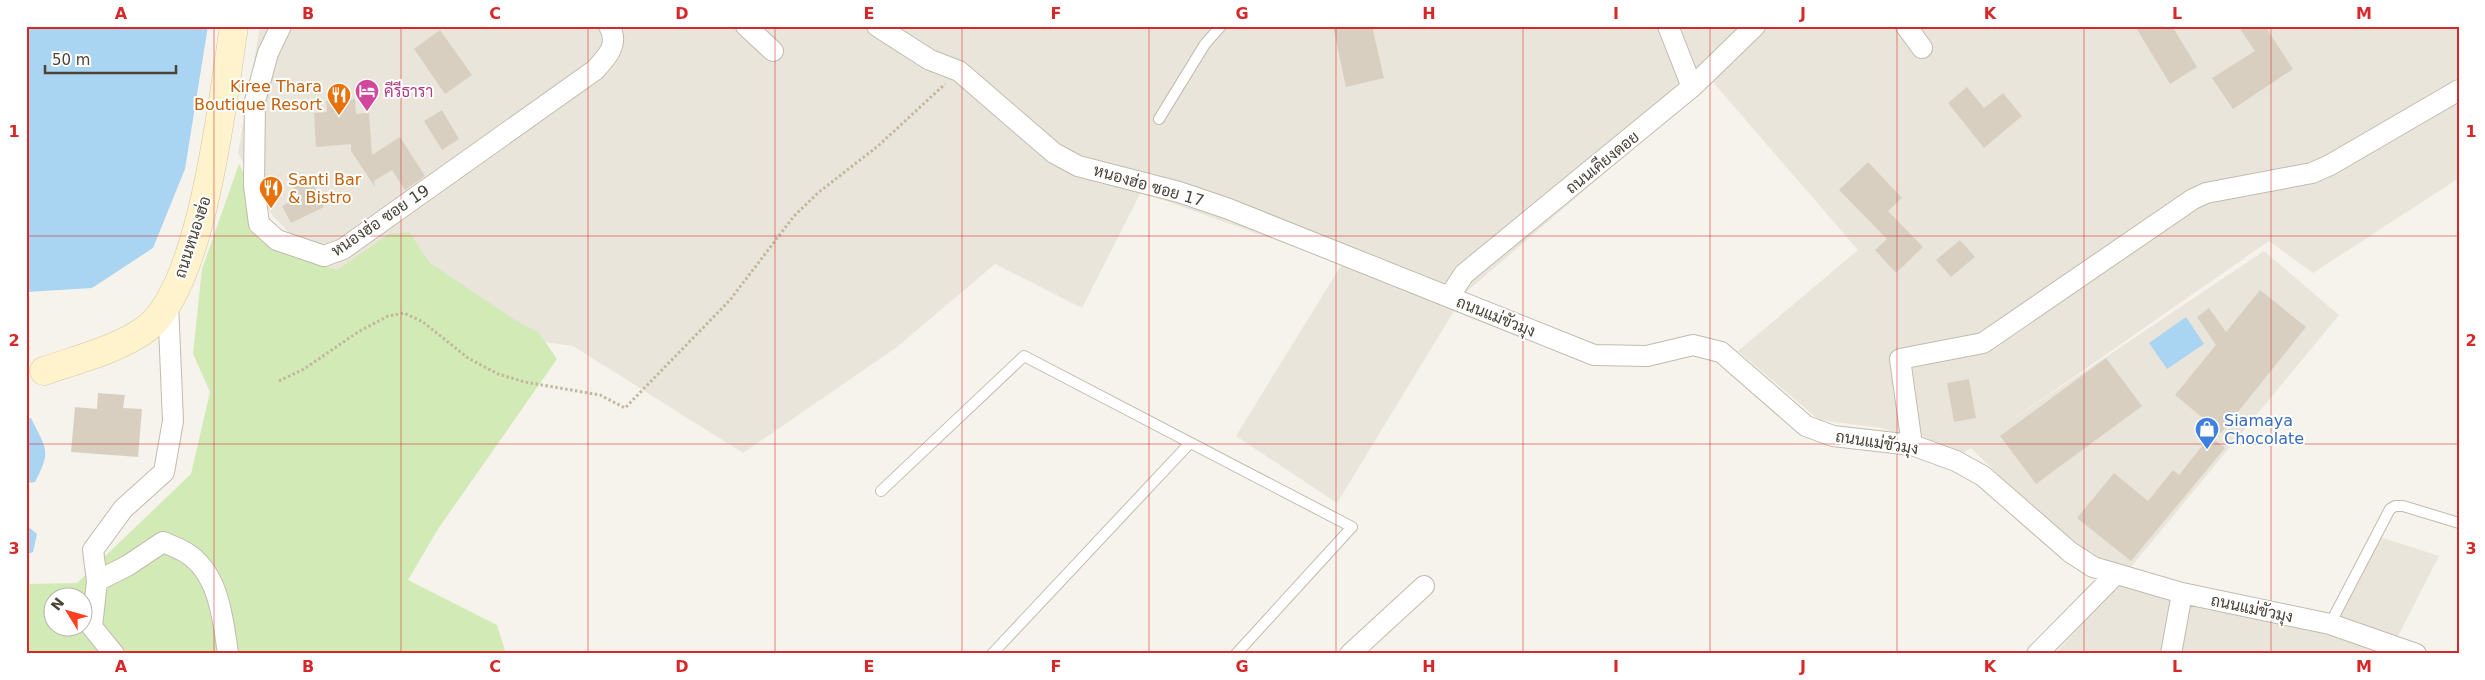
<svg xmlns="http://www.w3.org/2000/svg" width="2485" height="680" viewBox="0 0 2485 680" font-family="'DejaVu Sans',Sarabun,sans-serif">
<rect width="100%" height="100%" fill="#f6f3ec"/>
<path fill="#eae5da" d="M260 26H2459V178L2313 273 2269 241 2006 424 2264 251 2339 315 2126 573 2095 560 2067 542 1971 448 1963 453 1881 428 1819 420 1738 351 1858 250 1712 81 1465 293 1337 503 1236 436 1342 264 1141 192 1082 308 995 264 897 347 743 453 573 346 455 329 346 292 272 215 238 153Z
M2380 537 2439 556 2397 638 2432 654H2055L2118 584 2327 634Z"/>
<path fill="#d2eab5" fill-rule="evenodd" d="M239 164 274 231 305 260 337 270 389 234 409 232 430 263 515 320 539 333 557 359 438 529 408 580 497 625 506 654H26V584L77 583 191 474 210 392 193 354 202 269ZM52 598H82V628H52Z"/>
<path fill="#a9d4f2" d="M26 26H208L185 169 153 248 92 288 26 292Z
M2186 317 2204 344 2167 369 2149 343Z
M26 418H31C46 449 52 450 35 482L26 483Z
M26 525 37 534 33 552 26 555Z"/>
<path fill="#d8cfc1" d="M1333 26H1372L1384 78 1346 87Z
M2135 26H2172L2197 67 2170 84Z
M2238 26H2265L2293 69 2233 109 2212 78 2255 51Z
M440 30 472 75 445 94 414 49Z
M1967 87 1984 108 2003 93 2022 116 1984 148 1948 103Z
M355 99 356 114 369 113 372 155 400 137 425 176 405 190 392 170 374 181 375 187 351 151V144L316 147 314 113 327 112 326 101Z
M442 110 459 139 442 150 424 121Z
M1868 162 1902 198 1888 211 1923 247 1896 273 1875 250 1887 239 1839 190Z
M311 179 324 207 291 223 282 206 298 198 293 188Z
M1960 240 1975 257 1951 277 1936 260Z
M2260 290 2306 327 2221 433 2175 395 2216 345 2197 317 2209 308 2226 332Z
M2106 358 2142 406 2036 484 2000 436Z
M1969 379 1976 418 1954 422 1947 383Z
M98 393 125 395 123 408 142 409 138 457 71 452 75 407 97 409Z
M2210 436 2225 448 2131 561 2077 518 2114 473 2148 501 2173 470 2179 475Z"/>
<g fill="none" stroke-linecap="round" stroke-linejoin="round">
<defs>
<path id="lane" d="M1159 119 1205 44 1221 26
M881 491 1024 356 1352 527 1236 654
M2330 624 2390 509 2395 506H2403L2459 523
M992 654 1190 443"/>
<path id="street" d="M281 26 268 53 255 101 254 185 259 224 277 240 324 256 343 249 595 70C607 57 620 44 609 26
M746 26 773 51
M877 26 930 60 959 71 1054 153 1078 166 1179 192 1229 209 1594 355 1647 356 1693 345 1721 352 1806 426 1833 436 1912 445 1956 461 1983 476 2070 552 2093 567 2182 593 2330 624 2416 654
M1668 26 1692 87
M1906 26 1922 48
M1449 297 1464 274 1692 87 1755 26
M1912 445 1900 359 1983 343 2193 199 2206 193 2312 173 2330 165 2459 90
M97 581 127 566 163 542C170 545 178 548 185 552 219 572 223 619 228 654
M114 654 92 627 97 581 93 550 123 509 164 472 173 421 168 303
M1350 654 1424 586
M2037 654 2115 575
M2171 654 2182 593"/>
<path id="secondary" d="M44 371C78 359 117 350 146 329 203 287 223 96 234 26"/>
</defs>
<use href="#lane" stroke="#c2bbae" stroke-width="12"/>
<use href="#street" stroke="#c2bbae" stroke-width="22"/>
<use href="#secondary" stroke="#d6c79b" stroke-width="29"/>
<path stroke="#c4b79f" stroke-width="3" stroke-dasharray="2.5 2.5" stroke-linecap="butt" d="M279 381 304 369 358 332 388 316 404 313 423 322 468 358 498 374 525 382 600 395 625 408 730 300 794 216 819 192 878 146 945 84"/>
<use href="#lane" stroke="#fff" stroke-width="10"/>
<use href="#street" stroke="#fff" stroke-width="20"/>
<use href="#secondary" stroke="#fff3cd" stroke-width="28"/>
</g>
<path fill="none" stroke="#d62828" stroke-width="1" stroke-opacity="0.55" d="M214 26V654M401 26V654M588 26V654M775 26V654M962 26V654M1149 26V654M1336 26V654M1523 26V654M1710 26V654M1897 26V654M2084 26V654M2271 26V654M26 236H2459M26 444H2459"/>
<defs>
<symbol id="hotel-pin" viewBox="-11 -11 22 30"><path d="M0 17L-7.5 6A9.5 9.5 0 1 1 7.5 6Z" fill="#d1479c" stroke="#fff"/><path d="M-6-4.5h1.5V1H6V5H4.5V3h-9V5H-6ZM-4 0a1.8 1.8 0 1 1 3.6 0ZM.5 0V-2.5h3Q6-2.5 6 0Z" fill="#fff"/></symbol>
<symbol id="restaurant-pin" viewBox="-11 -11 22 30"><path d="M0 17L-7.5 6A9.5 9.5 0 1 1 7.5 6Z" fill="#e8710a" stroke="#fff"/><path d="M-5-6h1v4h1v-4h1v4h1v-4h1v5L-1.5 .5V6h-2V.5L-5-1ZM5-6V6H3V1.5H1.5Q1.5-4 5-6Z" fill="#fff"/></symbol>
<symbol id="shop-pin" viewBox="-11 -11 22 30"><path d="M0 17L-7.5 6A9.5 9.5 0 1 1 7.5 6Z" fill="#3f7fe0" stroke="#fff"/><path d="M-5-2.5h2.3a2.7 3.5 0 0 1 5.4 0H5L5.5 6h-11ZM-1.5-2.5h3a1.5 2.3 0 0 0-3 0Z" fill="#fff"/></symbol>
</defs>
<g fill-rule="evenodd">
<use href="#hotel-pin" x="353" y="77" width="28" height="38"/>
<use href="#restaurant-pin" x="325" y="81" width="28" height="38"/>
<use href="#restaurant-pin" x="257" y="174" width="28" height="38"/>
<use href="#shop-pin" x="2193" y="415" width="28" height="38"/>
</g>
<g text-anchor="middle" stroke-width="4" stroke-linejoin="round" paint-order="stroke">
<g font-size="16" fill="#c56008" stroke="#fff" text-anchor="end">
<text x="322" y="92">Kiree Thara<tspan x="322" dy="18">Boutique Resort</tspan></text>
<text x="288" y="185" text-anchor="start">Santi Bar<tspan x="288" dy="18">&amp; Bistro</tspan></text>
</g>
<g font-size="16" fill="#b23c85" stroke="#fff" text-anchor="start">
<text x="384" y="97">คีรีธารา</text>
</g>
<g font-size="16" fill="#4b4439" stroke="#fff">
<text transform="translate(1602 162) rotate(-39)" y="6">ถนนเคียงดอย</text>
<text transform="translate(1149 185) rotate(16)" y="6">หนองฮ่อ ซอย 17</text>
<text transform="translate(380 220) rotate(-34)" y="6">หนองฮ่อ ซอย 19</text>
<text transform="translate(192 237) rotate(-72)" y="6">ถนนหนองฮ่อ</text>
<text transform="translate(1496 316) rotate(22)" y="6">ถนนแม่ขัวมุง</text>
<text transform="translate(1877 442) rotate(9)" y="6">ถนนแม่ขัวมุง</text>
<text transform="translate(2252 608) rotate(12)" y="6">ถนนแม่ขัวมุง</text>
</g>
<g font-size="16" fill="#366cbe" stroke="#fff" text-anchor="start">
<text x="2224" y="426">Siamaya<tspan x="2224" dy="18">Chocolate</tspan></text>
</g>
</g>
<rect width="2485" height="680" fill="none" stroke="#ffffff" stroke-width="55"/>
<g transform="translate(68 612) rotate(307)"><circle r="24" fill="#ffffff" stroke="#b7b4b0"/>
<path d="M0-4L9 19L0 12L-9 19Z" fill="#fc3f1d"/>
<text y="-8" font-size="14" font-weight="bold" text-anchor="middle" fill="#4b4439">N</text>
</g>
<path d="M45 65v8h131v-8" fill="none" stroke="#4b4439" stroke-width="2.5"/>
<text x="52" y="65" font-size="15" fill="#4b4439" stroke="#ffffff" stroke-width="4" paint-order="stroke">50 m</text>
<rect x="28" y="28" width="2430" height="624" fill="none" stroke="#d62828" stroke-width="2"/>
<g font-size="16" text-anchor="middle" font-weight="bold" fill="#d62828">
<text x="121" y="19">A</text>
<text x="308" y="19">B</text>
<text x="495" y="19">C</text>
<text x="682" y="19">D</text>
<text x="869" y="19">E</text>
<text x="1056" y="19">F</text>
<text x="1242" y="19">G</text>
<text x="1429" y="19">H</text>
<text x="1616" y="19">I</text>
<text x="1803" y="19">J</text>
<text x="1990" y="19">K</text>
<text x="2177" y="19">L</text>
<text x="2364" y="19">M</text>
<text x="14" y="137">1</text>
<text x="2471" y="137">1</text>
<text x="14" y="346">2</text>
<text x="2471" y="346">2</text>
<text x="14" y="554">3</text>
<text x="2471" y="554">3</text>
<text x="121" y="672">A</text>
<text x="308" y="672">B</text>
<text x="495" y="672">C</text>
<text x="682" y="672">D</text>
<text x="869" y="672">E</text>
<text x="1056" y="672">F</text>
<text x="1242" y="672">G</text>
<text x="1429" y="672">H</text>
<text x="1616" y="672">I</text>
<text x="1803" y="672">J</text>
<text x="1990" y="672">K</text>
<text x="2177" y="672">L</text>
<text x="2364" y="672">M</text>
</g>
</svg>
